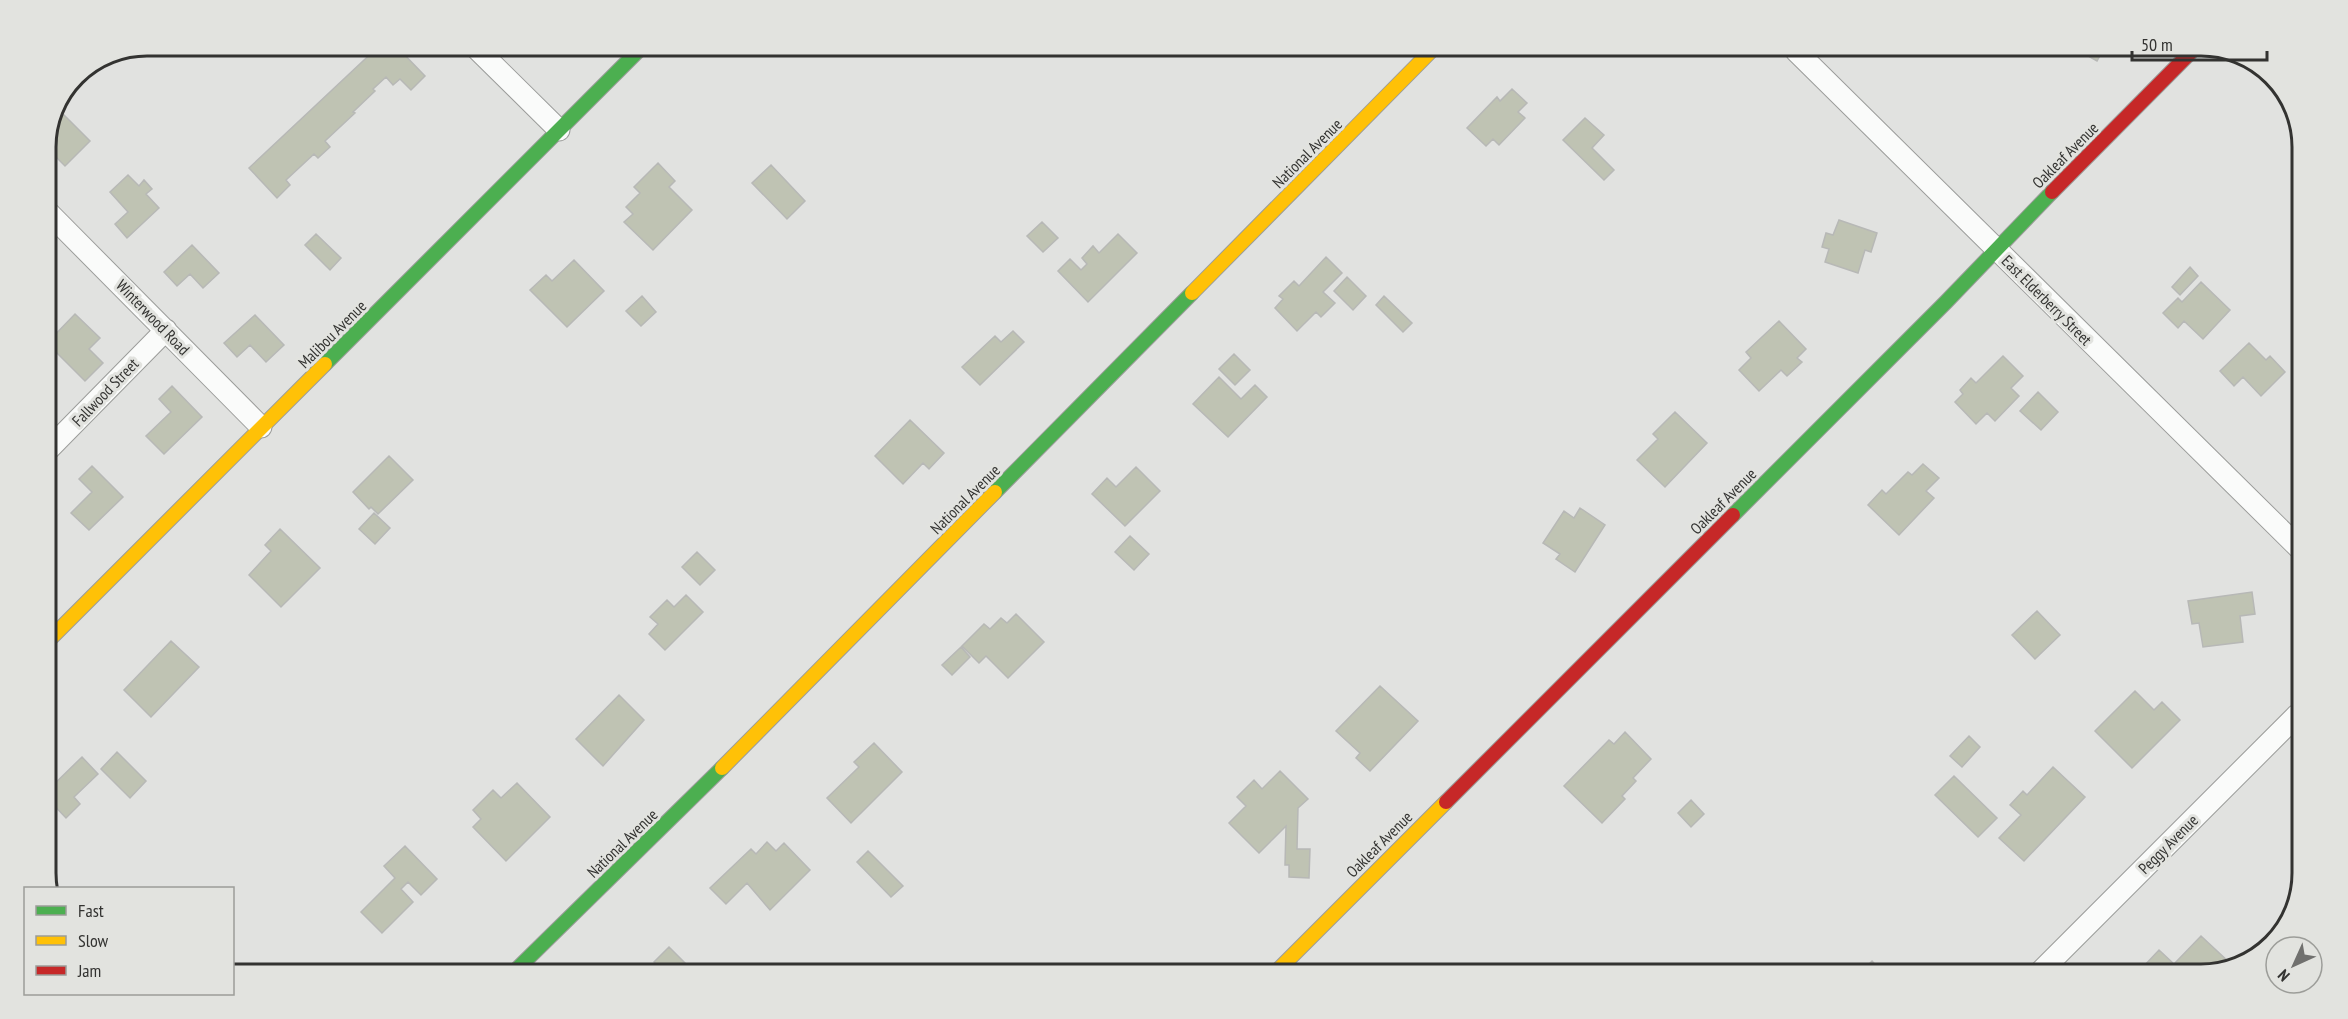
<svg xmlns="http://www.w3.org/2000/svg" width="2348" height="1019" viewBox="0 0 2348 1019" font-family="'PT Sans Narrow',sans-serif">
<rect width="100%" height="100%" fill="#e1e2e0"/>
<path fill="#bfc3b3" stroke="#b7b8b6" stroke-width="1.5" d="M379 46H396L425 76 411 90 400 79 393 85 386 77 373 89 375 91 353 112 355 113 325 141 330 147 318 158 314 154 286 180 290 185 277 198 249 168Z
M2081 52H2102L2097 61Z
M1512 89 1527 103 1518 112 1525 118 1499 145 1493 139 1486 146 1467 128 1497 97 1500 101Z
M63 114 90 141 65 166 45 146V140L55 118 57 120Z
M1585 118 1604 135 1592 148 1614 170 1604 180 1563 140Z
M658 163 675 181 669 187 692 210 653 250 624 222 633 214 626 207 640 193 634 187Z
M771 165 805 201 787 219 752 183Z
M128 175 139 186 144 180 152 189 146 194 159 208 127 238 115 224 128 212 110 192Z
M1839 220 1877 233 1871 252 1865 250 1858 273 1825 262 1829 249 1822 247 1826 233 1833 235Z
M1042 222 1058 238 1043 252 1027 236Z
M316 234 341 258 330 270 305 245Z
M1118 234 1137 253 1088 302 1058 271 1070 259 1081 270 1087 264 1082 258 1093 246 1099 253Z
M192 245 219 273 203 288 190 274 177 286 164 272Z
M1326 257 1342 273 1323 292 1335 303 1321 317 1316 312 1297 331 1275 308 1283 299 1279 296 1294 281 1299 286Z
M574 260 604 291 567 327 530 290 546 275 552 281Z
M2190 267 2198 276 2180 295 2172 287Z
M1347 277 1366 296 1353 310 1334 291Z
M2201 282 2230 310 2203 339 2184 321 2178 328 2163 313 2178 298 2182 302Z
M642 296 656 312 641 326 626 311Z
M1384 296 1412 323 1403 332 1376 305Z
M75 314 100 338 89 349 103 363 85 381 47 343Z
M255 315 284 345 266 362 250 345 237 357 224 343Z
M1779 321 1806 349 1797 358 1802 362 1787 376 1781 370 1759 391 1739 370 1751 358 1746 352Z
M1013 331 1024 342 980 385 962 367 995 336 1001 342Z
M2249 343 2266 360 2270 356 2285 372 2261 396 2243 377 2234 386 2220 371Z
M1234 354 1250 370 1235 385 1219 369Z
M2003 356 2023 376 2011 388 2019 396 1995 421 1987 413 1976 424 1955 402 1963 394 1960 390 1971 378 1976 383Z
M1219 377 1241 399 1255 385 1267 397 1228 437 1193 404Z
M172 386 202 417 164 454 146 436 171 412 159 399Z
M2038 392 2058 412 2041 430 2020 411Z
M1675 412 1707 443 1665 487 1637 460 1658 439 1653 434Z
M910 420 944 453 929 469 923 463 903 484 875 456Z
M389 456 413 480 378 514 371 507 369 509 353 492Z
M1923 464 1939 478 1926 491 1934 498 1899 535 1868 505 1882 490 1886 494 1908 472 1912 475Z
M92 466 123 497 89 530 71 513 92 492 79 479Z
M1136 467 1160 491 1125 526 1092 494 1107 478 1116 487Z
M1580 508 1605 525 1575 572 1556 559 1560 554 1543 543 1564 511 1574 518Z
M374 513 390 528 375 544 359 529Z
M280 529 320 568 281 607 249 575 271 551 265 545Z
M1130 536 1149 554 1134 570 1115 552Z
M697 552 715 570 700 585 682 567Z
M2252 592 2255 614 2240 616 2243 642 2203 647 2199 623 2192 624 2188 601Z
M686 595 703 612 665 650 649 634 658 624 650 617 667 600 674 607Z
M2037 611 2060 635 2035 659 2012 635Z
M1016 614 1044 642 1008 678 986 656 979 663 962 646 984 624 990 629 1001 618 1007 623Z
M171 641 199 667 151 717 124 690Z
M961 647 970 657 952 675 942 665Z
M1380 686 1418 721 1370 771 1356 758 1360 753 1336 731Z
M2135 691 2154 710 2162 702 2180 720 2132 768 2095 731Z
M619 695 644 720 603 766 576 739Z
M1625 732 1651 759 1633 778 1636 781 1622 796 1625 799 1602 823 1564 786 1609 740 1614 744Z
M1969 736 1980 747 1962 767 1950 756Z
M874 743 902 772 851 823 827 798 859 767 854 762Z
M117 752 146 781 130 798 101 769Z
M82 757 98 774 74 797 80 804 66 818 45 796V793Z
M2053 767 2085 797 2024 861 1999 838 2021 815 2010 805 2023 791 2027 795Z
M1280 771 1308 799 1298 808 1297 849H1310L1309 878 1289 877V865H1285L1286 826 1259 853 1229 823 1246 806 1237 797 1254 780 1262 789Z
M1954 776 1997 818 1978 837 1935 795Z
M517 783 550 817 506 861 473 827 481 819 473 810 493 790 501 798Z
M1691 800 1704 814 1691 827 1678 813Z
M767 842 776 851 784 843 810 870 770 910 747 883 726 904 710 888 751 849 756 854Z
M405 846 437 879 421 895 408 882 401 889 413 902 382 933 361 912 395 878 384 866Z
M868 851 903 886 891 897 857 862Z
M2201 936 2232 965 2202 974H2150L2143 967 2159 950 2174 964Z
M669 947 691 969 661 968 654 962Z
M1872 961 1883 973H1860Z"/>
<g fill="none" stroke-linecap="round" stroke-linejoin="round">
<defs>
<path id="street" d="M474 46 559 130
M1796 51 2299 548
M45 209 261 427
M45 453 166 330
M2039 973 2297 715"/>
<path id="fast" d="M325 364 642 47
M995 492 1192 293
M1733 515 1946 302 2052 192
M518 968 722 768"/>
<path id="slow" d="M1192 293 1432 50
M45 644 325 364
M722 768 995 492
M1277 971 1446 802"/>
<path id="jam" d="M2052 192 2191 52
M1446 802 1733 515"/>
</defs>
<use href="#street" stroke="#9b9c9a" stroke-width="23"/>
<use href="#fast" stroke="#9b9c9a" stroke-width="16"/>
<use href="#slow" stroke="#9b9c9a" stroke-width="16"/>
<use href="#jam" stroke="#9b9c9a" stroke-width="16"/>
<use href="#street" stroke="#fafbfa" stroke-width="21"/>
<use href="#fast" stroke="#4caf50" stroke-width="14"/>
<use href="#slow" stroke="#ffc107" stroke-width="14"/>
<use href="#jam" stroke="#c62828" stroke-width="14"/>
</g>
<g text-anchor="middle" stroke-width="6" stroke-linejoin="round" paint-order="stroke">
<g font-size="16" fill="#333331" stroke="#e2e3df">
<text transform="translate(1307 153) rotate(-45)" y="6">National Avenue</text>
<text transform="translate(2065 155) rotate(-45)" y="6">Oakleaf Avenue</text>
<text transform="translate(2047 300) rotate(45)" y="6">East Elderberry Street</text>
<text transform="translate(153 317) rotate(46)" y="6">Winterwood Road</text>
<text transform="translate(332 334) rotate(-45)" y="6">Malibou Avenue</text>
<text transform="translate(105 392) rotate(-46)" y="6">Fallwood Street</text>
<text transform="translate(965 499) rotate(-45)" y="6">National Avenue</text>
<text transform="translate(1723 501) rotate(-45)" y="6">Oakleaf Avenue</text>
<text transform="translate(622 843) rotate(-44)" y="6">National Avenue</text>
<text transform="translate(1379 844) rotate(-45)" y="6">Oakleaf Avenue</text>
<text transform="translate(2168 844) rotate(-45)" y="6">Peggy Avenue</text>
</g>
</g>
<path d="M0 0H2348V1019H0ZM147 56H2201A91 91 0 0 1 2292 147V873A91 91 0 0 1 2201 964H147A91 91 0 0 1 56 873V147A91 91 0 0 1 147 56Z" fill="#e2e3df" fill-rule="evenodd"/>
<path fill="none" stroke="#333331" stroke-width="3" d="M147 56H2201A91 91 0 0 1 2292 147V873A91 91 0 0 1 2201 964H147A91 91 0 0 1 56 873V147A91 91 0 0 1 147 56Z"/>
<rect x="24" y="887" width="210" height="108" fill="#e2e3df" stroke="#9c9d99" stroke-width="1.5"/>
<rect x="36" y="906" width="30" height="9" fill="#4caf50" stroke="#9c9d99" stroke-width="1.5"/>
<text x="78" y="917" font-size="18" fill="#333331">Fast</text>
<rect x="36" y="936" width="30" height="9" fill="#ffc107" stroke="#9c9d99" stroke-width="1.5"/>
<text x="78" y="947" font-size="18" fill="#333331">Slow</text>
<rect x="36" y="966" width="30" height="9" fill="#c62828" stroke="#9c9d99" stroke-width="1.5"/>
<text x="78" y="977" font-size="18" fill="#333331">Jam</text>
<g transform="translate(2294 965) rotate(225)"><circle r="28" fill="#e2e3df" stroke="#9c9d99" stroke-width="1.5"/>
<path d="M0-4.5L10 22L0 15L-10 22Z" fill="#70706e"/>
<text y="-9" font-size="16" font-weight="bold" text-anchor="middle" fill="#333331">N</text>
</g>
<path d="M2132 51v9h135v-9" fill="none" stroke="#333331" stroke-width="3"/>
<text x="2141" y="51" font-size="18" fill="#333331" stroke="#e2e3df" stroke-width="4.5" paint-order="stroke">50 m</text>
</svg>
